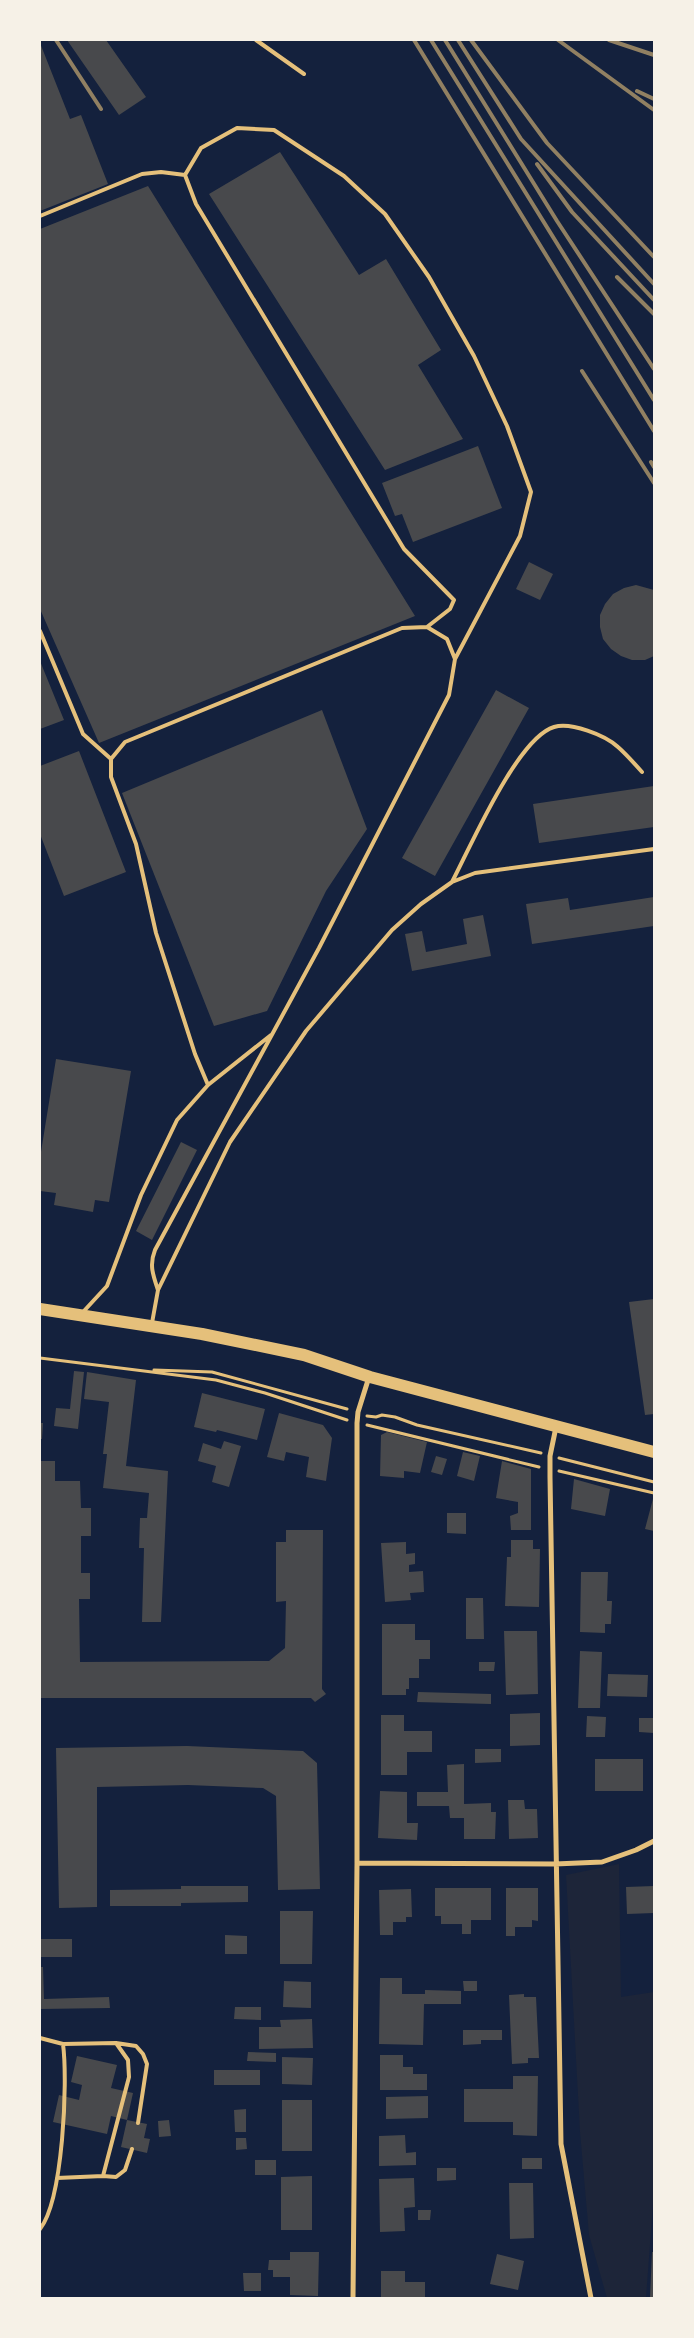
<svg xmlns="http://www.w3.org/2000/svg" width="694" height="2338" viewBox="0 0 694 2338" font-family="'Playfair Display',serif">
<rect width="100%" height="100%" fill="#14213d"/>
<path fill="#1d2539" d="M619 1864 621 1997 654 1992V2191L646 2298H607L589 2235 580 2132 566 1875Z"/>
<path fill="#48494c" d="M67 40H106L146 97 119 115Z
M40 43 70 119 81 115 108 184 40 211Z
M280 152 359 275 386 259 441 350 418 365 463 439 385 470 209 194Z
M148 186 415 616 99 743 40 609V229Z
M478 446 502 508 413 542 402 514 395 516 382 483Z
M529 562 553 574 540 600 516 589Z
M636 585 654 590V656L645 660H632L621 656 611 649 603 639 600 627V615L605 604 613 594 624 588Z
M40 661 64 720 40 729Z
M496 690 529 708 435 876 402 858Z
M322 710 367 829 326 891 267 1011 214 1026 122 793Z
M79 751 126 872 64 896 40 834V766Z
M654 786V827L539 843 533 804Z
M654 897V926L532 944 526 904 568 898 570 910Z
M483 915 491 956 412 971 405 934 422 931 426 952 467 944 463 919Z
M56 1059 131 1071 109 1202 95 1200 93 1212 54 1205 56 1193 40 1191V1158Z
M181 1142 197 1150 152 1240 136 1231Z
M654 1299V1414L645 1415 629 1302Z
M74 1371 84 1372 78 1429 54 1426 56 1408 70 1409Z
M87 1372 136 1380 126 1466 168 1471 161 1622H142L144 1548H139L140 1518H147L149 1493 103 1488 107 1454H103L109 1402 84 1399Z
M202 1393 265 1409 257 1440 217 1430 216 1432 194 1427Z
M279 1413 323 1425 332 1438 326 1481 306 1477 309 1457 286 1452 284 1461 267 1457Z
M40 1423H43L42 1439H40Z
M387 1432 427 1442 420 1473 404 1471V1478L380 1476 381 1435Z
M224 1441 241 1446 229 1487 212 1482 216 1466 198 1461 203 1443 221 1449Z
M463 1452 480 1456 474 1481 457 1476Z
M436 1456 447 1459 442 1475 431 1472Z
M40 1461H55V1481H80L81 1508H91V1536H81V1573H90V1599H79L80 1662 269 1661 285 1648 286 1601 276 1602V1542H286V1530H323L322 1689 326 1694 315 1702 311 1698H40Z
M502 1461 531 1469V1530H511L510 1516 518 1513V1502L496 1498Z
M574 1479 610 1489 605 1516 571 1509Z
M654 1495V1531L645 1529Z
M447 1513H466V1534L447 1533Z
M511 1540H533V1549H540L539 1607 505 1606 507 1557H511Z
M406 1542V1554L415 1553V1564L409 1565V1572L423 1571 424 1592 410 1593 411 1600 385 1602 381 1543Z
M581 1572H608L607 1601H612L611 1624H605V1633L580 1632Z
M466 1598H483L484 1639H466Z
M382 1624H415V1640H430V1659H419V1678H409V1689H406V1695H382Z
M504 1631H537L538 1694 506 1695Z
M580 1651 602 1652 600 1708H578Z
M479 1662H495L494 1671H479Z
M608 1674 648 1675 647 1697 607 1696Z
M418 1692 491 1694V1704L417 1702Z
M540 1713V1745L510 1746V1714Z
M381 1715H404V1731H432V1752H407V1775H381Z
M587 1716 606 1717 605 1737H586Z
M639 1718H654V1733L639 1732Z
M187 1746 303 1751 317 1763 320 1889 278 1890 276 1796 263 1788 188 1785 97 1787V1907L59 1908 56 1748Z
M475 1749H501V1762L475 1763Z
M595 1759H643V1791H595Z
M464 1764V1804L491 1803V1812H496L495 1839H464V1818H450L449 1806H417V1792H448L447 1765Z
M380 1791 407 1792V1823H418L417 1840 378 1838Z
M508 1800H524L525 1809H537L538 1838 509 1839Z
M181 1886H248V1902L181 1903V1906H110V1890L181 1889Z
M654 1886V1913L627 1914 626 1887Z
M435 1888H491V1920H471V1934H462V1924H441V1916H435Z
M506 1888H538V1921L532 1920V1927H515V1936H506Z
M411 1889 412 1917H406V1922H393V1935H380L379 1890Z
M280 1911H313L312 1964H280Z
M225 1935 247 1936V1954H225Z
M40 1939H72V1957H40Z
M40 1967H43L44 1999 109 1997 110 2008 40 2009Z
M380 1978H402V1994H425V1990L461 1991V2004H424L423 2045 379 2044Z
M284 1981 311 1982V2008L283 2007Z
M463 1981H477V1991H464Z
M524 1994V1997H536L539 2058H528V2063L512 2064 509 1995Z
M235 2007H261V2020L234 2019Z
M312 2019 313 2048 259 2049V2027H281L280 2020Z
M463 2030H502V2040H481V2044L463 2045Z
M248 2052 276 2053V2062L247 2061Z
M380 2055H403V2067H413V2074H427V2090H380Z
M77 2056 117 2065 111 2088 133 2093 127 2120 111 2116 107 2134 53 2122 59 2095 79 2100 82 2085 71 2082Z
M282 2057 313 2058 312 2085 282 2084Z
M214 2070H260V2085H214Z
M513 2076H538L537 2136 513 2135V2122H464V2089H513Z
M428 2096V2118L386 2119V2097Z
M282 2100H312V2151H282Z
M246 2109V2132H235L234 2110Z
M127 2120 147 2124 144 2138 150 2139 147 2153 121 2147Z
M169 2120 171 2136 159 2137 158 2121Z
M405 2135 406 2153 416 2152V2165L379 2166V2136Z
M236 2138H246L247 2149 236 2150Z
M522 2158H542V2169H522Z
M255 2160H276V2175H255Z
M437 2168H456V2180L437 2181Z
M312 2176V2230H281V2177Z
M414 2178 415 2207 404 2208 405 2231 380 2232 379 2179Z
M509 2183H533L534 2238 510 2239Z
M418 2210H431L430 2220H418Z
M290 2252H319L318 2296 290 2295V2277H273V2270H268L269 2260H290Z
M652 2252H654V2298H650Z
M497 2254 524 2261 518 2290 490 2284Z
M381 2271H405V2282H425V2298H381Z
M243 2273H261V2291H244Z"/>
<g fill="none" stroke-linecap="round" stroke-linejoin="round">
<path stroke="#e5c07b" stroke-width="3" d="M40 1358 216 1380 265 1393 347 1420
M154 1370 212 1372 347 1409
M367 1416 376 1417 382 1415 395 1417 417 1425 541 1453
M367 1425 539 1467
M559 1458 654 1482
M559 1471 654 1493"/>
<path stroke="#e5c07b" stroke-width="4" d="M256 40 304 74
M40 216 142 174 161 172 185 175
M427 627 450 609 454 600 404 549 196 204 185 175 201 148 237 128 274 130 344 176 385 214 429 277 474 356 507 426 531 492 520 536 455 659
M40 631 83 734 111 759
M452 882C470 848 517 738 554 727 571 722 605 735 618 747 626 754 634 763 642 772
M158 1290C153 1275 149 1265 155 1250L319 948 449 695 455 659 447 639 427 627 402 628 125 742 111 759V777L136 844 156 933 195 1054 208 1085
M83 1312 107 1286 141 1195 177 1120 208 1085 271 1035
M152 1323 158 1290 230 1142 306 1031 392 930 421 904 452 882 475 873 654 849
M40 2038 63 2044C68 2082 63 2200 40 2229
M63 2044 116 2043 136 2046 143 2054 147 2064 138 2123
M103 2176 116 2177 125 2170 132 2149
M57 2178 103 2176 129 2077 128 2060 116 2043"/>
<path stroke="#e5c07b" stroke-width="5" d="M556 1427 550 1456V1477L561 2144 591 2298
M357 1863 555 1864 602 1862 636 1850 654 1841
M353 2298 357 1863V1423L358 1412 369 1377"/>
<path stroke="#e5c07b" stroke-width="12" d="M40 1309 202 1334 304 1355 370 1377 654 1452"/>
<path stroke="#918062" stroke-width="4" d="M56 40 101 109
M414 40 654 431
M431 40 654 400
M445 40 557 221 654 369
M458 40 521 139 654 284
M471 40 547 143 654 257
M558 40 654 110
M609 40 654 55
M637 91 654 99
M537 164 572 212 654 300
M617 277 654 314
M582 371 654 483
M651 462 654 467"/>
</g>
<rect width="694" height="2338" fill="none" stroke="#f6f1e7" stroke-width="82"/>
</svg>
